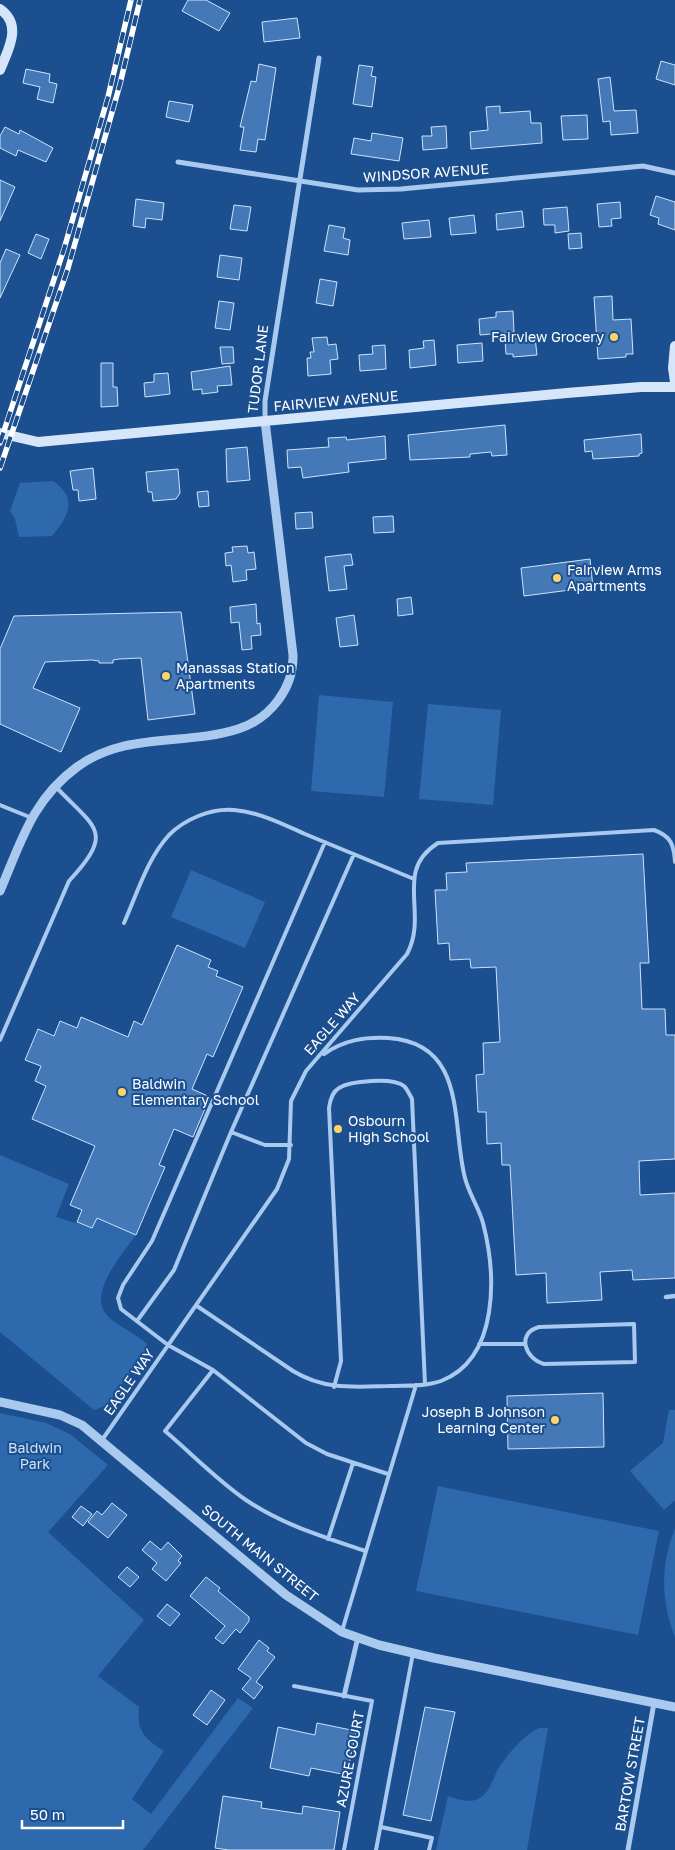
<svg xmlns="http://www.w3.org/2000/svg" width="675" height="1850" viewBox="0 0 675 1850" font-family="'Golos Text',sans-serif">
<rect width="100%" height="100%" fill="#1b4f8f"/>
<path fill="#2e69ad" d="M53 481C78 498 69 516 52 536L19 537 15 519 10 511 20 483Z
M319 695 393 702 384 797 311 791Z
M428 704 501 710 493 805 419 799Z
M191 870 265 902 245 948 171 917Z
M0 1155 69 1184 56 1217 92 1228 97 1218 136 1235C124 1252 88 1292 106 1314 114 1325 136 1333 147 1344L146 1351 107 1405 94 1410 0 1332Z
M669 1410H675V1500L664 1510 630 1471 663 1443Z
M0 1413 46 1423 70 1434 108 1465 48 1532 144 1620 98 1676 139 1707C137 1732 144 1738 164 1751L132 1799 151 1814 238 1698 253 1708 143 1850H0Z
M438 1486 659 1531 638 1635 416 1591Z
M675 1529V1637C661 1602 660 1564 675 1529Z
M540 1728H548L527 1850H436L448 1796C480 1808 486 1797 497 1771 503 1759 527 1731 540 1728Z"/>
<path fill="#4478b7" stroke="#cfe3fa" d="M188 0H206L230 13 219 31 182 11Z
M297 18 300 38 264 42 262 22Z
M661 61 675 65V85L656 79Z
M259 64 276 68 265 140 258 139 256 152 240 150 244 127H240L251 81 256 82Z
M359 65 373 67 371 76 376 77 372 107 353 104Z
M26 69 50 74 49 82 57 84 53 103 37 99 40 87 23 83Z
M610 77 614 111 636 110 638 133 611 135 610 121 603 122 598 79Z
M169 101 193 105 189 122 166 117Z
M500 106V113L530 111 531 123H541L542 143 471 149 470 132 488 130 486 107Z
M587 115 588 139 563 140 561 116Z
M446 126 447 148 423 150 422 136H432L431 127Z
M5 127 19 134 20 130 53 148 46 162 18 150 16 156 0 148V136Z
M372 133 403 138 399 161 351 154 354 138 371 141Z
M0 180 15 187 0 221Z
M656 196 675 202V230L658 224 659 218 650 215Z
M136 199 164 203 162 220 146 218 145 228 133 226Z
M620 202 621 218 611 219 612 226 599 227 597 204Z
M234 205 251 207 247 231 230 229Z
M567 207 569 231 555 233V225H544L543 209Z
M522 211 524 227 497 230 496 214Z
M474 215 476 233 451 235 449 218Z
M429 220 431 237 404 239 402 223Z
M329 225 345 228 343 238 350 240 348 255 324 251Z
M581 233 582 248 569 249 568 234Z
M36 234 49 239 41 259 28 253Z
M6 249 20 255 0 298V263Z
M220 255 242 258 239 280 217 277Z
M320 279 337 282 333 306 316 303Z
M612 296 613 320 631 319 633 354H626V357L598 359 594 297Z
M219 301 234 303 230 330 215 328Z
M513 311 514 332 480 335 479 319 496 317V312Z
M327 337 328 345 336 344 338 359 330 360 331 374 308 376 307 358H311L310 352H314L312 338Z
M535 337 537 355 513 357V354H506L505 340Z
M434 340 436 365 410 368 409 350 424 348 423 341Z
M482 343 483 361 458 363 457 345Z
M385 345 386 369 360 371 359 355 373 354 372 346Z
M220 347H233L234 363 222 364Z
M101 363H113V387H117L118 406 101 407Z
M230 366 232 385 217 386 218 392 202 394V389L193 390 191 372Z
M168 373 170 394 145 397 144 383 154 382V374Z
M505 425 507 455 492 456 491 452 470 454V457L410 460 408 435Z
M641 434 642 453 639 454V456L593 459 592 451 585 452 584 440Z
M385 436 386 459 348 463 349 472 303 478 301 467 288 468 287 450 329 447 328 438 346 437 347 440Z
M247 447 250 480 227 482 226 449Z
M93 468 96 499 79 501 78 490H73L70 471Z
M178 469 180 493 176 499 153 501 152 492H148L146 472Z
M208 491 209 506 199 507 197 492Z
M312 512 313 528 296 529 295 513Z
M393 516 394 532 374 533 373 517Z
M247 546 248 553 254 552 256 569 246 570 247 580 233 582 231 565 226 566 225 553 233 552 232 547Z
M351 554 353 565 344 566 347 589 329 591 325 557Z
M590 559 593 587 524 596 521 568Z
M411 597 413 614 398 616 397 599Z
M256 604 257 624 260 623 261 635 251 636 252 649 242 650 239 622 231 623 230 607Z
M181 612 195 714 148 720 141 658 119 659 113 660V663H99V661L92 660 45 662 33 688 80 708 61 752 0 724V649L14 616Z
M354 615 358 645 340 647 336 618Z
M643 854 649 963H640L642 1009H665L666 1035H675V1159L639 1161 640 1195 675 1193V1278L633 1280 632 1270 600 1272 602 1300 547 1303 546 1273 516 1275 510 1165H502L501 1143 487 1144 486 1112H478L476 1075 484 1074 483 1043 500 1042 496 967 471 968 470 959 450 960 449 943 438 944 435 890H447L446 873 467 872 466 863Z
M177 945 211 960 208 967 218 971 216 976 243 987 213 1057 207 1054 192 1089 210 1097 193 1137 174 1129 159 1165 165 1167 136 1235 97 1218 92 1228 77 1222 82 1210 70 1205 95 1146 32 1119 46 1086 35 1081 41 1066 25 1060 38 1029 54 1036 60 1021 77 1028 81 1017 128 1037 134 1021 142 1025Z
M603 1393 604 1447 508 1449 507 1396Z
M112 1503 127 1515 108 1538 88 1522 97 1511 102 1515Z
M81 1506 92 1514 83 1526 72 1517Z
M150 1541 161 1550 168 1542 182 1556 178 1561 181 1563 166 1581 152 1569 157 1563 142 1550Z
M127 1567 139 1577 130 1587 118 1577Z
M206 1577 220 1588 218 1591 249 1617V1621L240 1633 236 1629 223 1644 215 1638 225 1626 190 1596Z
M167 1604 180 1614 170 1626 157 1616Z
M259 1640 269 1648 267 1651 275 1657 256 1682 263 1687 254 1699 242 1689 251 1678 238 1669Z
M211 1690 225 1700 207 1725 193 1715Z
M425 1707 455 1712 431 1821 403 1815Z
M317 1723 356 1731 347 1775 311 1768 309 1776 270 1768 278 1727 315 1735Z
M223 1796 262 1802 261 1808 302 1814 303 1806 340 1812 334 1850H229L215 1848Z"/>
<g fill="none" stroke-linecap="round" stroke-linejoin="round">
<path stroke="#a9c9ee" stroke-width="4" d="M0 805 32 818
M325 842 152 1241 123 1285 118 1298 121 1309 168 1345 213 1370 306 1443 327 1454 388 1474
M124 923C137 894 147 859 169 835 185 819 211 808 234 810 259 812 283 824 305 834 342 849 378 864 414 879
M0 1040 69 881C115 831 96 829 56 787
M231 1132 354 854
M197 1306 293 1371C324 1390 354 1387 388 1386 405 1385 425 1387 441 1381 500 1358 496 1273 483 1223 479 1208 469 1194 465 1178 451 1124 468 1043 388 1038 364 1037 344 1040 324 1054
M137 1321 174 1270 231 1132 265 1145H291
M634 1324 635 1362 544 1364C525 1359 516 1333 539 1327Z
M479 1344H525
M213 1370 165 1431C191 1453 217 1480 246 1500 283 1525 324 1537 365 1551
M334 1387 341 1361 329 1108C330 1100 332 1092 339 1088 350 1081 393 1077 404 1086 407 1089 410 1095 412 1099L425 1384
M102 1440 277 1189 289 1159 291 1101 306 1071 407 954C429 913 393 871 438 843L654 830C671 836 674 845 675 862
M328 1539 353 1463
M342 1631 416 1385
M294 1686 372 1701 344 1850
M381 1827 432 1838 429 1850
M376 1850 413 1653"/>
<path stroke="#a9c9ee" stroke-width="4.5" d="M666 1297 675 1296"/>
<path stroke="#a9c9ee" stroke-width="5" d="M178 162 358 190 401 189 643 166 675 173
M265 421V401L319 58
M344 1696 358 1637
M628 1850 654 1703"/>
<path stroke="#a9c9ee" stroke-width="9" d="M0 891C21 842 32 800 77 767 126 731 186 746 238 729 270 719 294 688 293 655L265 421
M0 1402 60 1415 82 1425 286 1595 342 1632 379 1645 434 1658 675 1707"/>
<path stroke="#d6e6fa" stroke-width="10" d="M0 9C23 25 8 50 0 70
M675 346 673 368 675 382
M0 433 38 442 567 393 641 387H675"/>
<defs>
<path id="rail" d="M0 443 64 249 108 97 131 0
M0 468 68 268 120 84 140 0"/>
</defs>
<use href="#rail" stroke="#fff" stroke-width="5.5"/>
<use href="#rail" stroke="#1b4f8f" stroke-width="4" stroke-dasharray="11" stroke-linecap="butt"/>
</g>
<g fill="#ffd166" stroke="#1b4f8f" stroke-width="2">
<circle cx="614" cy="337" r="5"/>
<circle cx="557" cy="578" r="5"/>
<circle cx="166" cy="676" r="5"/>
<circle cx="122" cy="1092" r="5"/>
<circle cx="338" cy="1129" r="5"/>
<circle cx="555" cy="1420" r="5"/>
</g>
<g text-anchor="middle" stroke-width="4" stroke-linejoin="round" paint-order="stroke">
<g font-size="14" fill="#fff" stroke="#1b4f8f">
<text transform="translate(426 173) rotate(-4)" y="5">WINDSOR AVENUE</text>
<text transform="translate(258 369) rotate(-83)" y="5">TUDOR LANE</text>
<text transform="translate(336 401) rotate(-5)" y="5">FAIRVIEW AVENUE</text>
<text transform="translate(332 1024) rotate(-49)" y="5">EAGLE WAY</text>
<text transform="translate(129 1382) rotate(-55)" y="5">EAGLE WAY</text>
<text transform="translate(260 1553) rotate(39)" y="5">SOUTH MAIN STREET</text>
<text transform="translate(350 1759) rotate(-79)" y="5">AZURE COURT</text>
<text transform="translate(630 1774) rotate(-80)" y="5">BARTOW STREET</text>
</g>
<g font-size="14" fill="#fff" stroke="#1b4f8f" text-anchor="start">
<text x="604" y="342" text-anchor="end">Fairview Grocery</text>
<text x="567" y="575">Fairview Arms<tspan x="567" dy="16">Apartments</tspan></text>
<text x="176" y="673">Manassas Station<tspan x="176" dy="16">Apartments</tspan></text>
<text x="132" y="1089">Baldwin<tspan x="132" dy="16">Elementary School</tspan></text>
<text x="348" y="1126">Osbourn<tspan x="348" dy="16">High School</tspan></text>
<text x="545" y="1417" text-anchor="end">Joseph B Johnson<tspan x="545" dy="16">Learning Center</tspan></text>
</g>
<g font-size="14" fill="#cfe3fa" stroke="#1b4f8f">
<text x="35" y="1453">Baldwin<tspan x="35" dy="16">Park</tspan></text>
</g>
</g>
<path d="M22 1820v8h101v-8" fill="none" stroke="#ffffff" stroke-width="2.5"/>
<text x="30" y="1820" font-size="15" fill="#ffffff" stroke="#1b4f8f" stroke-width="4" paint-order="stroke">50 m</text>
</svg>
